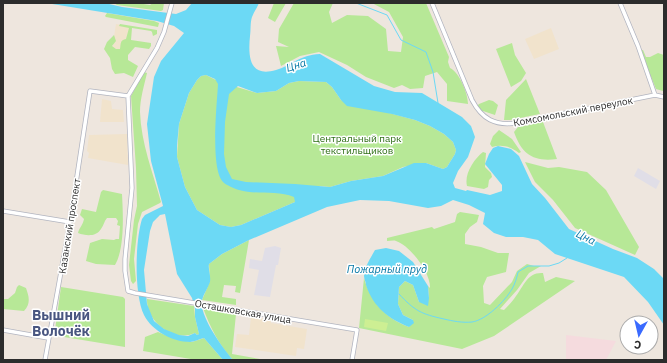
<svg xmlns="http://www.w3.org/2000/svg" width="667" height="363" viewBox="0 0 667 363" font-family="'IBM Plex Sans',sans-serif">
<rect width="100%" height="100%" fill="#eee6de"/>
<path fill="#e0dee7" d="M638 168 660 181 656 189 634 176Z
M275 246 281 248 278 265H276L270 297 254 295 259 270 249 268 250 259 262 261 265 248Z"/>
<path fill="#f1e3cc" d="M116 24 132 27 125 51 112 49Z
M551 28 559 49 534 59 525 39Z
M102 99 111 101 112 109 123 110 124 122H100Z
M127 134 128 165 88 158 89 153 87 151 89 135Z
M251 317 271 320V323L307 329 304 349 297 348 296 356 235 347 237 334 249 335Z"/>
<path fill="#f5dbde" d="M566 335 616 341 606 360H566Z"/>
<path fill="#b7e897" d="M114 3H137L150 5 153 3H164L163 10 161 11 117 5Z
M274 3H286L275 22 268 18Z
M294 3H333L329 12 332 23 347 15 368 16 386 29 388 51 401 52 403 37 389 12 372 3H426L449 57 448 62 450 68C460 73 468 94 468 104L447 101V84L437 72 425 76 423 88 410 89 402 85 394 88 366 77 347 65 319 52 300 56 281 66 276 46 289 47 278 42 279 29Z
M107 13 154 21 159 23 158 27 106 17 105 16Z
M120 24 157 30V34L153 36 152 32 151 31 132 28 131 40 151 43V46L149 49 135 47 128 55V60L138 66 133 77 124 73 115 74 112 69 110 58 104 49 107 42 114 35 116 41 112 46 116 49H120C121 43 120 40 126 39L129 28 119 26Z
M512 43 515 55 526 73 521 81 511 87 496 49Z
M640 50H643L646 57H650L658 53 664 55V90L663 91 656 89Z
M144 72 147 73C144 86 140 99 140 112 141 143 153 173 161 202L160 203 142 212 138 224 134 259 136 281 133 284 131 281 129 265 134 220 137 206 136 168 131 96Z
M206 75 220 82 257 93 276 91 289 83 299 81 326 82 332 87 341 100 415 120 430 126 444 134 453 142 456 150 455 154 447 167 443 169 426 163 403 167 383 176 351 181 330 187 320 186 295 202 241 225 231 227 220 225 197 210 185 187 177 157 179 124 189 93 197 80 201 76Z
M526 79 540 114 510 120H504L506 100Z
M489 100 493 101 498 105 495 115 483 111 481 112 477 106 479 104Z
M543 122 557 159C534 162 522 155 514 132L518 127Z
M499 130 512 139 521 152 519 153C511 147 503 144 492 147L490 144 493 136Z
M483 152 486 153 485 167 491 173 492 177 489 180 488 187 484 189 467 186C464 174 474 159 483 152Z
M525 162 548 168 559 167 587 172 606 190 639 247 635 255 575 228 553 200 535 182Z
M103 190 122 194C123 213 125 248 115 265L96 264 86 261 90 243 102 239 114 240 116 239H119L120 226 117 225 118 221 116 218H107C104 221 104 225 101 229 96 237 86 236 78 233 79 228 83 225 84 219L80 215 82 209 96 212 101 192Z
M460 212 479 215 477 222 470 227 465 234V244L481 247 498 253H509L506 272 487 277 483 286 484 303 490 305 512 282 517 271 527 264 534 266H541L529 273 517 290 500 309 504 310C508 306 513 301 516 296 524 286 527 272 543 273L545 282 556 277 575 281 494 336 462 349 359 328 364 278C371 302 385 318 409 327L413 320 403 315 398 304 399 287 405 281 413 285 419 302 429 298 428 286 430 288C431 274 411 246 396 241 394 240 390 241 387 241V238L432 227 434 229 455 222 457 214Z
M249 240 240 293 235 292 236 286 224 285 222 297 236 299V305L202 300 210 281 209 264 222 254Z
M19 285 26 288C29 297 31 303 24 311L3 309V299H8L15 293 17 287Z
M61 287 123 297 125 299V347L58 336 55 330Z
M147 299 194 306 195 317 199 334 197 335 195 333C173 343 146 321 147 299Z
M203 308 236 314 232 354 266 360H233C219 345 210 327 203 308Z
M158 332 175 339 192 342 204 338 223 360H197L143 351 145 337Z"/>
<path fill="#cdef93" d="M365 319 388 323 386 331 364 327Z"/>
<path fill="#6cd9f5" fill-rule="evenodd" d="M46 3H105L122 7 176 14 186 10 192 3H259C257 8 254 12 252 17 250 23 251 30 250 36 248 56 249 78 276 70 293 65 299 55 320 54L374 86 395 92 422 93 462 117 471 126 475 137 468 157 458 171 453 183 455 188 466 191 467 190 490 195 502 191V185L485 164 489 154 493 148 498 146 511 149 519 156 532 184 545 198 569 229 613 249 637 258 654 269 664 279V325L648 302 624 277 555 254 538 240 523 237H506L494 233 483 224 485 213 469 205 453 200 441 206 428 208 389 201 360 200 327 207 249 240 222 254 209 264C208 270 211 275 210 282 208 288 204 293 202 300 199 316 223 348 233 360H223L204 338C199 339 194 342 190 342 173 342 152 331 144 315 134 295 135 241 142 219L145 215 163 206 151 161 147 124 154 77 161 61 184 33 174 26 157 21ZM206 75 215 79 218 84C217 104 210 168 223 182 226 185 235 189 239 190 257 195 277 190 294 197L295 202 241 225 231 227 220 225 197 210 185 187 177 157V146L179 124 189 93 197 80 201 76ZM299 81 326 82 332 87 341 100 347 106 392 114 415 120 430 126 444 134 453 142 456 150 455 154 447 167 443 169 426 163H414L383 176 351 181 330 187 295 184 246 182 232 179 226 167 224 154 225 122 229 94 238 86 257 93 276 91 289 83ZM165 214 177 274 192 298 195 309V317L199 334 197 335 195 333 188 336 179 335 164 329 154 321 147 304 144 270 150 231 153 222 160 215Z
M386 248 399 251 413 262 428 286 429 298 428 306 419 302 413 285 405 281 399 287 398 304 403 315 413 320 414 323 409 327C389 319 373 307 366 285 366 282 364 279 364 276 365 266 370 259 375 250Z"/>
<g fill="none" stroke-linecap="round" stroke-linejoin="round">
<path stroke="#6cd9f5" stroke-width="1" d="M356 3 387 15 401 40 426 52 433 72 438 103
M399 294C415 311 421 314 444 319 452 321 463 323 472 322 486 320 505 301 512 289 515 284 517 277 518 272L528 266H549L559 263 567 258"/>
<defs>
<path id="secondary" d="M172 3 164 32 157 48 128 96 132 188 125 259V271L128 291 135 293 357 330 352 360
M432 3 472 100C482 119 495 126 516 123L655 95 664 97
M620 3 638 46 655 95
M3 211 70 222
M3 330 48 338
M45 360 70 222 90 91 128 96"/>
</defs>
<use href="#secondary" stroke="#b2b5c0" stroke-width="5"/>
<use href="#secondary" stroke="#fff" stroke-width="3.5"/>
</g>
<g text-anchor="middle" stroke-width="3" stroke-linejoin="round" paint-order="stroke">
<g font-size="10" fill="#2c2c2c" stroke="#fff">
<text transform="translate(573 111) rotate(-11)" y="4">Комсомольский переулок</text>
<text transform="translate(69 226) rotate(-81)" y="4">Казанский проспект</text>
<text transform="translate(243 311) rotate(10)" y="4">Осташковская улица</text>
</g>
<g font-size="10" fill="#2e6f16" stroke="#fff">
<text x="357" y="142">Центральный парк<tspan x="357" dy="12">текстильщиков</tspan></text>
</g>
<g font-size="11" font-style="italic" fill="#0678a6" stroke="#fff">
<text transform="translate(296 65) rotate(-18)" y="4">Цна</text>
<text transform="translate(586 237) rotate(26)" y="4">Цна</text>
<text x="387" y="273">Пожарный пруд</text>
</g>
<g font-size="14" font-weight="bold" fill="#495680" stroke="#fff">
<text x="61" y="320">Вышний<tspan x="61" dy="16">Волочёк</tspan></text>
</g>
</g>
<rect width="667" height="363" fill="none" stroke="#2c2c2c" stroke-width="8"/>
<g transform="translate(639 335) rotate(188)"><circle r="19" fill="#ffffff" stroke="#ababab"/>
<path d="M0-3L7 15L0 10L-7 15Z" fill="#3a6aff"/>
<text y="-6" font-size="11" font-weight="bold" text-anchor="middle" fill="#2c2c2c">С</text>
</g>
</svg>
